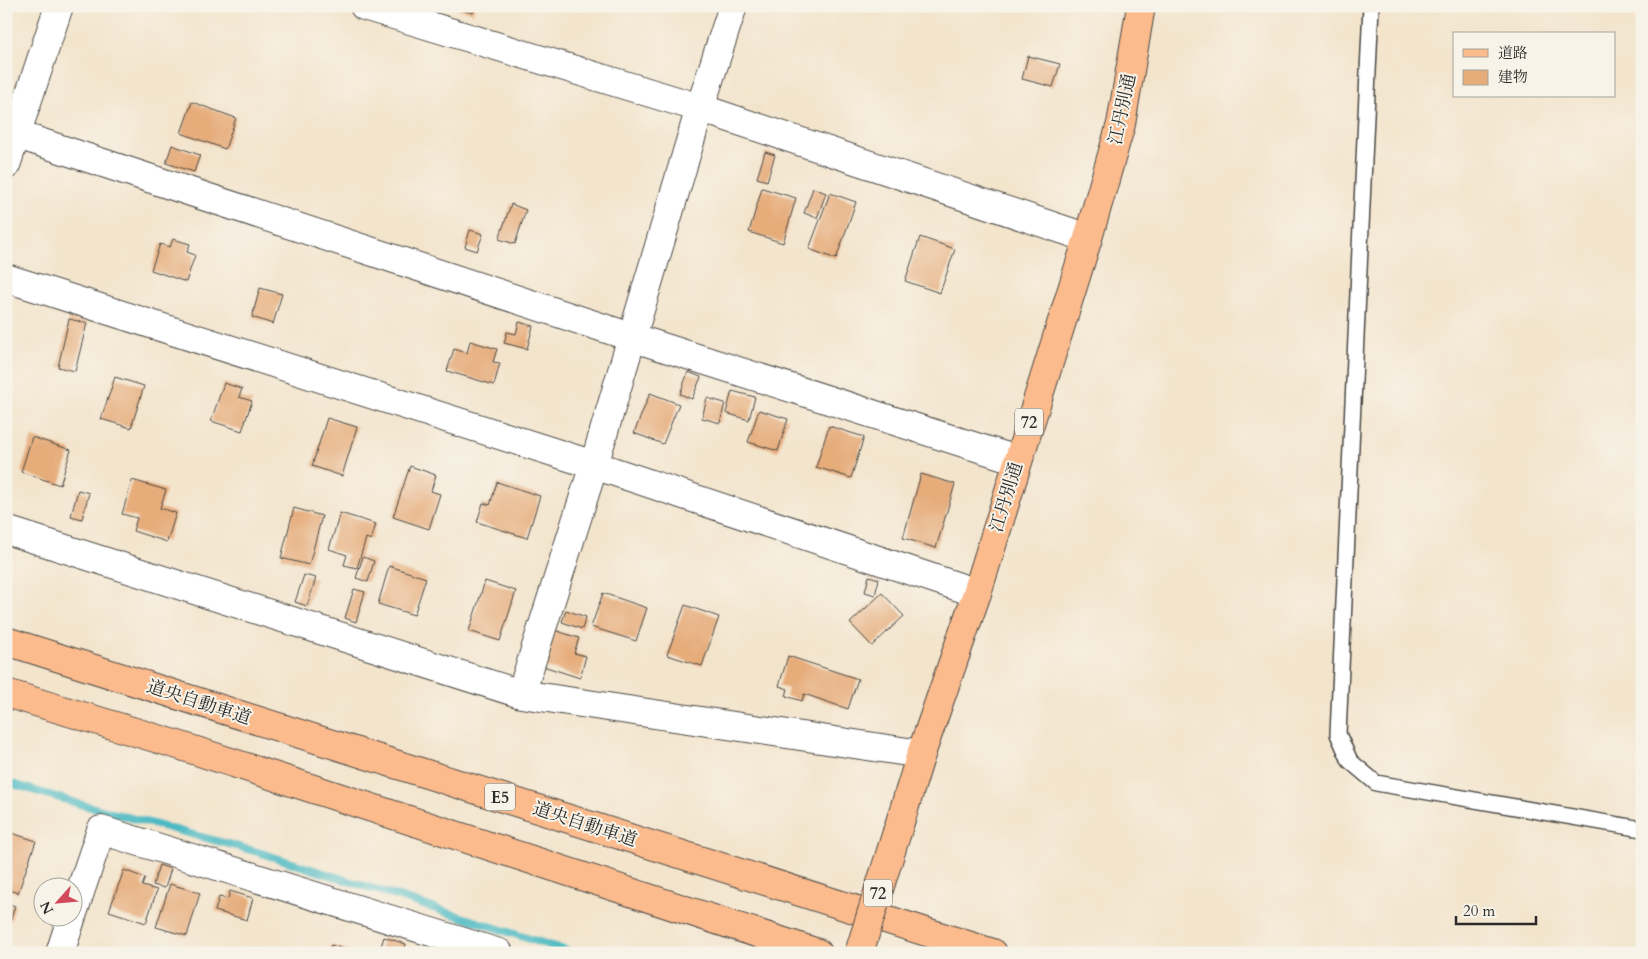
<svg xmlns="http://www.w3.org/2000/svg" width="1648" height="959" viewBox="0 0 1648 959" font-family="Cardo,'Noto Serif JP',serif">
<rect width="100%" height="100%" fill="#f7f3e8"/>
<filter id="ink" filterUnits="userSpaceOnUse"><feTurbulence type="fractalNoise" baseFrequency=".02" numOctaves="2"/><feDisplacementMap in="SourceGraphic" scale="10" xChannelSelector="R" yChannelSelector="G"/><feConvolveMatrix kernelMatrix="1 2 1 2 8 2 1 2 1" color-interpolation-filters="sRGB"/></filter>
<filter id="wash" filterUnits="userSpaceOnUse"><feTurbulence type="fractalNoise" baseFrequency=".0096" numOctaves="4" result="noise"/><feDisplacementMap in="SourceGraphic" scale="20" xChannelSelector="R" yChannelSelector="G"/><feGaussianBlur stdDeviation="1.12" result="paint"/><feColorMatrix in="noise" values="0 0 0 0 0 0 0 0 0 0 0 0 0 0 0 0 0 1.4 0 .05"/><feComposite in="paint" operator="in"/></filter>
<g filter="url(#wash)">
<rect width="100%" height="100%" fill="#f3e4cc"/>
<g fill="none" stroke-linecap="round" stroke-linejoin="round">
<path stroke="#4bbac3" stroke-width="8" d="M6 782 83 805 258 852 574 953"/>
</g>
<g id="blocks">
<path fill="#e6ac7a" d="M450 6H475L473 13Z
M1028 56 1060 64 1053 87 1022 79Z
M192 102 236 118 225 149 181 133Z
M172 145 200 155 194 172 166 163Z
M765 152 775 155 767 181 757 178Z
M762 188 796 198 783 243 749 232Z
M813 188 826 193 817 218 804 213Z
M830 193 856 202 836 259 809 249Z
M511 204 526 210 515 244 499 239Z
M470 230 483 234 477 251 465 247Z
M920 237 955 249 940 293 905 281Z
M173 239 190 244 187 252 195 255 186 282 151 270 160 244 170 247Z
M260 288 282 294 273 324 252 317Z
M69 319 87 323 75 371 58 367Z
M519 322 533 326 527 349 504 343 507 332 516 334Z
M470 341 497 349 493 362 500 363 494 385 447 371 454 349 467 353Z
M688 372 701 377 692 399 680 394Z
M115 377 144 386 131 428 101 419Z
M224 383 242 389 239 397 252 401 242 431 211 421Z
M732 391 755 397 749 420 726 413Z
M650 393 679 404 663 444 634 433Z
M707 398 725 403 720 423 702 418Z
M759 410 788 419 778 451 748 442Z
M327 418 357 427 342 476 312 466Z
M829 426 864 437 851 478 816 467Z
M32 437 71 450 60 485 21 472Z
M410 466 436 475 431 491 440 494 429 529 393 517Z
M921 474 955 484 936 548 903 538Z
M132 480 166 490 160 508 176 513 167 542 133 531 137 518 122 514Z
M497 482 540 496 527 538 477 522 483 503 490 505Z
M78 490 89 493 82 519 71 516Z
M294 508 322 516 309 565 281 558Z
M340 513 376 524 371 540 366 538 357 568 344 565 347 555 329 549Z
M363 557 374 561 368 582 356 578Z
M389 566 426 578 414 615 378 604Z
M304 575 316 578 307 606 295 602Z
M869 576 879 579 875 595 865 592Z
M485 581 516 591 500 641 469 631Z
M354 589 365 592 356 622 345 618Z
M603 593 647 608 636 641 591 627Z
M882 593 904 616 872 646 850 623Z
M685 605 719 617 702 666 667 655Z
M566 610 586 617 582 629 562 622Z
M554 630 579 638 574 653 586 656 580 678 543 666Z
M788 656 858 679 848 709 804 694 802 701 786 696 788 689 779 686Z
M6 831 36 841 18 893 6 889Z
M159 865 171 869 165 888 153 885Z
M124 870 145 878 142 886 157 890 146 923 109 911Z
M170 884 200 893 187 936 156 927Z
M230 891 253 898 247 920 215 911 219 897 228 899Z
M6 903 15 906 7 931H6Z
M384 937 406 944 404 953H379Z
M331 945 354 952V953H328Z"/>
</g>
</g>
<g filter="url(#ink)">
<use href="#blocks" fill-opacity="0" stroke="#494743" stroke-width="1"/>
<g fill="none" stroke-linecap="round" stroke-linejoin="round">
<defs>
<path id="lane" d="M1371 6 1338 734 1350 761 1376 783 1642 829"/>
<path id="street" d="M364 6 700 108 1088 238
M6 131 631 337 1017 460
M6 165 59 6
M6 278 594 465 977 593
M6 530 521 694 921 754
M521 694 594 465 700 108 733 6
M72 916 101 830 499 953
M60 953 72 916"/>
<path id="primary" d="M897 832 921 754 977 593 1088 238 1121 124 1141 6"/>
<path id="highway" d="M6 641 993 953
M6 693 175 744 818 953"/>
</defs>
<use href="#lane" stroke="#494743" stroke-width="18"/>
<use href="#street" stroke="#494743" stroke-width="30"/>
<use href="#primary" stroke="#494743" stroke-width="30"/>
<use href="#highway" stroke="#494743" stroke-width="30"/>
<use href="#lane" stroke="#fff" stroke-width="15"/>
<use href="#street" stroke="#fff" stroke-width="28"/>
<use href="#primary" stroke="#fbbb8d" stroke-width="28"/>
<use href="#highway" stroke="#fbbb8d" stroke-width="28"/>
<defs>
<path id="primary-bridge" d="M859 953 897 832"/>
</defs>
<use href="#primary-bridge" stroke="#494743" stroke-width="30" stroke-linecap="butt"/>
<use href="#primary-bridge" stroke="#fbbb8d" stroke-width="28"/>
</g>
</g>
<g text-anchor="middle" stroke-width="4" stroke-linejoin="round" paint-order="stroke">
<g fill="#f7f3e8" stroke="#686764" stroke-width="1">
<rect x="1015" y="408.5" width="28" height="27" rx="4"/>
<rect x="485" y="783.5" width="30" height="27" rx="4"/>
<rect x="864" y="879.5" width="28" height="27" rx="4"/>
</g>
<g font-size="16" font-weight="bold" fill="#2b2b2b">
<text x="1029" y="428">72</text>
<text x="500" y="803">E5</text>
<text x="878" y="899">72</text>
</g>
<g font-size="18" fill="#2b2b2b" stroke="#f7f3e8">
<text transform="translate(1122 109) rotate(-78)" y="6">江丹別通</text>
<text transform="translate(1006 497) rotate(-73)" y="6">江丹別通</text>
<text transform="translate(199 702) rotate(18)" y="6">道央自動車道</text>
<text transform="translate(585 824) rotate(18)" y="6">道央自動車道</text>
</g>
</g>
<rect width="1648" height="959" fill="none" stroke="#f7f3e8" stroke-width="25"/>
<rect x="1453" y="32" width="162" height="65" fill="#f7f3e8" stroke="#a5a39c"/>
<rect x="1463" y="49" width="25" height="8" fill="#fbbb8d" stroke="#a5a39c"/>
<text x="1498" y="58" font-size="15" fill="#2b2b2b">道路</text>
<rect x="1463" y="70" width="25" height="15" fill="#e6ac7a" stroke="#a5a39c"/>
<text x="1498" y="82" font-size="15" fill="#2b2b2b">建物</text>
<g transform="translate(58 902) rotate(243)"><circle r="24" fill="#f7f3e8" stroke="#a5a39c"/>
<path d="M0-4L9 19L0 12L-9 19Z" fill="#d1495b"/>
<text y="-8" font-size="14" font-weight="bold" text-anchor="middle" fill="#2b2b2b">N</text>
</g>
<path d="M1456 916v8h80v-8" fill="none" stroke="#2b2b2b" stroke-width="2.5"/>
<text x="1463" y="916" font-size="15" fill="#2b2b2b" stroke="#f7f3e8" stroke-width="4" paint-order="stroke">20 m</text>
</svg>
